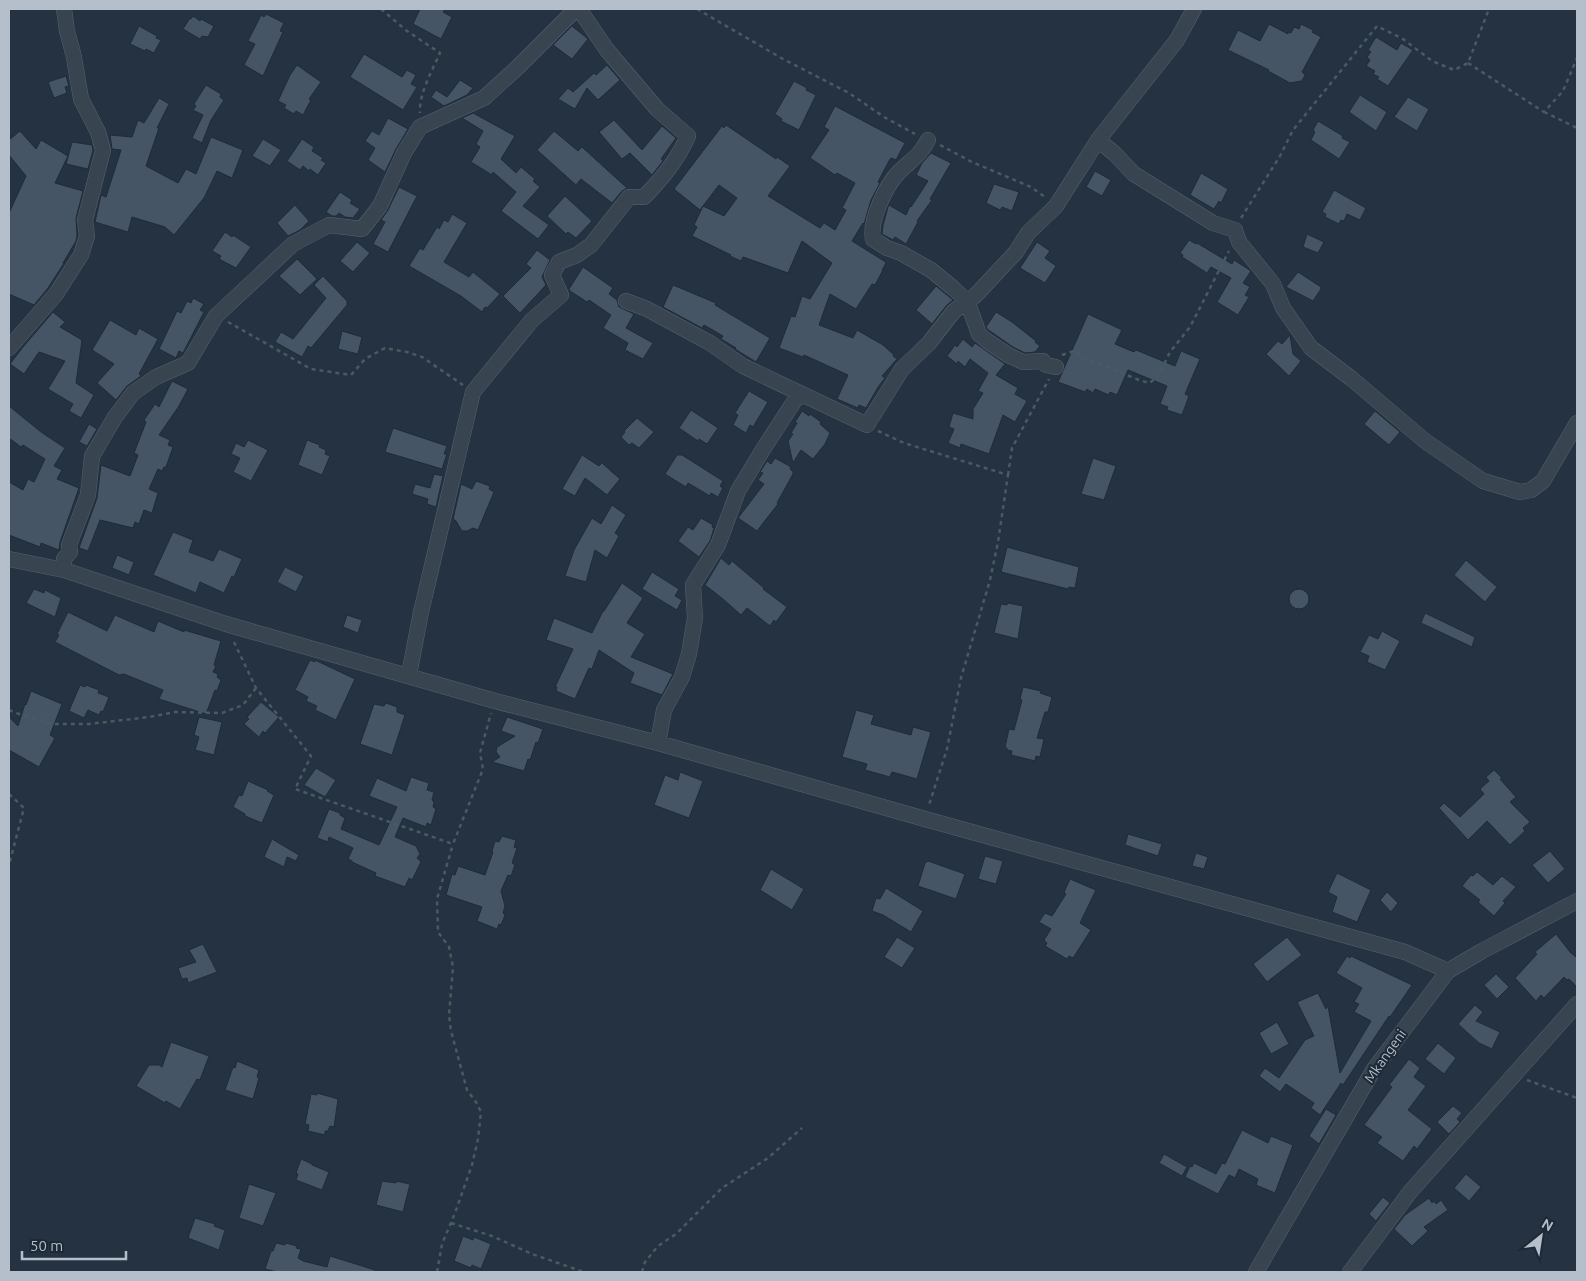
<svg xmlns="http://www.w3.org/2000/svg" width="1586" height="1281" viewBox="0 0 1586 1281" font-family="Ubuntu,sans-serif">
<rect width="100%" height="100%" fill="#243241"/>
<path fill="#455566" stroke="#1f2b38" d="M420 9H445L443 12 452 17 441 39 413 24Z
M266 14 284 23 280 31 283 32 263 76 244 65 255 44 248 41 261 15 264 17Z
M193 16 200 21 201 19 214 26 208 37 202 36 200 39 183 29 190 18 191 19Z
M1269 24 1288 34V32L1291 33 1294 27 1299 29 1301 24 1313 30 1312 32 1321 37 1302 72 1305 75 1302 81 1290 83 1268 71 1269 70 1228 50 1238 30 1260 41Z
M139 26 157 36 156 38 161 40 154 53 146 49 145 51 130 44Z
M572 26 588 39 572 59 553 45Z
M1376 37 1397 50 1401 43 1413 50 1388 86 1377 79 1379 77 1373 74 1375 71 1366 66 1370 60 1367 57 1371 52 1368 50Z
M364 54 402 77 407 70 416 75 411 84 417 87 403 110 350 77Z
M297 65 321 82 309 99 311 100 303 115 296 111 294 114 284 108 286 105 278 101 290 75Z
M607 65 620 80 598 100 587 88 575 109 558 99 568 88 573 92 594 73 596 75Z
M66 76 69 86 65 87 67 93 54 98 48 82Z
M460 80 473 88 467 95 444 106 431 97 436 90 447 97Z
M794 81 807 88 806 90 816 95 799 130 781 121 782 119 775 114Z
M206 85 221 94 220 97 224 100 211 120 202 143 192 138 203 115 193 110 196 106 194 104Z
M1360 95 1387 112 1376 131 1349 112Z
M1408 97 1429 109 1417 131 1394 117Z
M159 98 169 104 157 128H159L146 166 178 183 186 169 196 174 211 137 243 150 232 178 217 171 204 198 174 235 165 227 132 217 128 232 95 222 101 195 106 197 121 150 112 149 110 135 132 137 138 120 144 123Z
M835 106 905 143 896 160 892 158 890 159 878 182 880 183 871 200 864 224 863 223 852 241 884 261 886 263 882 270H883L875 285 872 284 856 309 830 294 819 325 853 338 857 330 883 345 894 355 893 356 897 359 882 376 885 378 878 387 866 408 859 405 858 408 837 399 848 375 804 355 803 357 779 348 791 316 795 317 802 296 810 299 832 263 802 241 788 273 743 257 741 261 730 256 731 255 692 236 697 227 694 225 703 206 724 216 737 198 719 185 700 210 674 189 722 126 724 128 726 125 776 159 777 157 790 166 768 196 820 228 824 223 835 230 846 210 842 208 855 183 837 173 835 175 810 158 829 130 824 127Z
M473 113 515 136 501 159 516 173 521 167 535 179 533 181 540 187 523 206 549 225 538 239 501 211 516 192 493 172 492 175 471 162 480 147 476 144 483 131 462 118Z
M388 118 408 129 396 149 385 172 368 160 375 148 365 141 372 131 379 135Z
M614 120 642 150 662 126 676 138 661 159 663 161 652 175 630 153 622 159 599 132Z
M1318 121 1343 136 1342 138 1350 142 1339 159 1311 140 1315 132 1313 130Z
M20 131 36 149 41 140 68 156 55 183 83 191 76 218 77 235 76 241 63 263H64L48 288 34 305 9 294V213L26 176 9 155V140Z
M554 131 578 151 582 147 627 188 622 191 612 203 581 179 576 185 537 150Z
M263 139 281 150 270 166 252 156Z
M302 139 314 147 312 151 323 158 321 160 326 163 318 175 310 169 309 171 303 166 300 170 287 161Z
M72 142 92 145 93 150 88 169 66 164Z
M931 153 951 163 930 199 932 200 917 221 918 222 906 244 895 237 893 240 882 234 883 225 888 207 889 205 906 215 910 206 911 207 928 181 916 175 922 163Z
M1095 171 1111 180 1102 196 1086 187Z
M1201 173 1228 189 1221 203 1219 201 1214 209 1190 195Z
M994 184 1019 192 1012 211 1002 207 1000 210 986 203Z
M399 187 417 196 388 252 373 244 385 222 381 220 388 210Z
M1334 190 1366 208 1360 220 1347 214 1344 221 1341 220 1339 224 1325 217 1326 214 1322 212Z
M340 192 352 200 350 203 360 209 353 218 345 217 339 213 336 216H332L326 212Z
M565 196 592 221 576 238 568 232 566 234 547 216Z
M295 205 309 221 300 230 288 236 277 223Z
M452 214 467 223 444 262 469 277 473 272 500 294 487 308 485 307 482 312 461 296 409 266 420 248 423 250 437 227 439 229 444 220 448 222Z
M225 232 232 237 233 235 251 247 236 268 219 259 221 256 212 251Z
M1307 234 1324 242 1318 253 1303 247Z
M1189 240 1196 244 1197 243 1232 264 1234 260 1251 271 1243 283 1250 287 1245 295 1249 297 1238 315 1217 302 1231 278 1211 267 1207 273 1182 257 1183 255 1180 253Z
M357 242 370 253 353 272 340 261Z
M1037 242 1050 251 1045 258 1056 266 1045 283 1020 268Z
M537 250 550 260 542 277 546 285 520 313 503 296 531 268 526 264Z
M297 259 317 279 300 295 279 276Z
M583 267 613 288 609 294 617 300 619 307 634 314 626 328 653 343 643 359 625 350 628 343 603 328 611 315 589 300 587 302 570 291 569 289Z
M1298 272 1321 287V289L1313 301 1286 287Z
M323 276 347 301V305L311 348 308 346 302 357 275 342 281 332 293 339 326 298 314 285Z
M673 285 716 303 715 305 770 338 756 362 735 349 736 348 721 339 723 336 704 325 702 328 663 307Z
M936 286 953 300 947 305 932 324 916 310Z
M193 298 204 304 200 310 204 312 183 353 179 351 176 358 159 349 177 311 181 313 187 301 191 303Z
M53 312 65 322 60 327 82 340 76 383 94 395 81 418 69 411 73 404 48 389 65 361 39 352 24 374 10 364 23 347Z
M996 312 1012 322 1036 341 1035 342 1040 346 1035 352 1025 353 1013 347 987 329 986 327Z
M1088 314 1122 330 1115 344 1134 352 1136 350 1175 366 1181 351 1200 359 1185 394 1189 396 1182 415 1167 410 1168 407 1160 404 1167 386 1128 370 1117 395 1110 392 1109 395 1095 389 1093 393 1087 389 1085 392 1058 382Z
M110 320 136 335 139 328 158 339 139 374 141 376 127 386 116 400 97 383 114 364 92 350Z
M342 331 362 337 358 354 338 349Z
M1290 335 1293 354 1301 361 1289 376 1266 354 1278 341 1282 344Z
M963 339 972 347 975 343 1005 364 996 375 1018 388 1015 394 1027 401 1015 422 1003 415 989 454 961 444 960 448 948 443 954 429 949 427 953 413 973 419V409L983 393 978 391 988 373 970 359 965 367 958 361 957 364 947 356 955 345 957 347Z
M172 381 188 389 179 406 159 435 170 440 168 445 173 447 166 467H164L162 471 158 469 149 489 158 493 152 513 144 510 139 524 135 522 133 528 100 520 88 551 79 548 97 498 101 465 130 476 138 455 134 453 146 422 144 420 155 404 159 407Z
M749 391 768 402 753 427 750 425 746 433 733 425 738 415 735 413Z
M9 406 41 432 65 448 54 466 62 470 57 479 79 488 60 542 59 550 41 543 40 547 9 535V482L23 490 28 479 34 482 45 459 23 445 21 447 9 438Z
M691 410 718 428 707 444 699 439 698 441 679 428Z
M802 411 809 416 810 414 821 422 820 424 830 433 825 444 813 459 801 450 793 463 788 441 793 434 791 433 797 423 795 422Z
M1375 411 1400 432 1389 445 1364 424Z
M637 418 654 432 639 448 632 443 629 445 621 437 625 432 624 431Z
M89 424 97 429 87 446 79 442Z
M393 428 447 446 444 454H447L442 469 385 452Z
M248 440 268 450 251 481 233 472 240 458 231 454 236 443 244 447Z
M307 440 320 445 319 447 326 450 325 454 330 456 322 475 298 465Z
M582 455 599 466 602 463 620 479 607 495 585 478 575 496 562 489Z
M677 455H682L723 481 720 486 723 488 718 497 711 493 710 496 688 483 686 487 665 474Z
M775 458 791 467 790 469 793 472V474L777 503 778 504 757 531 738 518 764 484 758 480 763 473 760 472 767 461 771 464Z
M1093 458 1116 466 1104 500 1081 494Z
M434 474 443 476 436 507 427 504 428 499 412 494 415 484 430 488Z
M476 481 490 486 489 489 494 492 478 530 473 528 467 531H462L456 521 453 519 461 484 472 489Z
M612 505 626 515 615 533 619 536 607 558 595 550 586 582 565 576 574 550 592 518 601 524Z
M701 518 713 525 712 527 714 528 710 541 699 557 678 541 688 527 693 530Z
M173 532 193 540 189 552 213 561 219 549 242 559 234 577 232 576 224 593 200 582 196 593 153 575Z
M1007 547 1079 567 1075 588 1069 587 1068 589 1001 572Z
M117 555 134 562 129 575 112 568Z
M721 558 729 565 732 561 764 588 763 589 787 607 776 622 774 620 770 626 747 608 741 615 723 599 705 585Z
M1466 560 1497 587 1485 602 1454 575Z
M285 567 304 576 296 592 277 582Z
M652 572 679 589 675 596 682 600 677 610 642 589Z
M622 583 643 598 627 623 645 634 631 657 673 674 662 695 630 683 634 673 599 650 592 669 589 668 575 699 556 691 557 687H555L573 649 546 640 554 618 592 633 603 611H604Z
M34 589 44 593 45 590 61 598 55 617 26 603Z
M1289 599a10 10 0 1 1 20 0a10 10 0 1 1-20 0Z
M1008 603 1023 606 1018 639 994 633 1001 604 1007 605Z
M68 612 107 631 115 615 154 632 158 621 184 632V630L221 641 214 665 216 666 213 672 218 674 217 677 221 680 217 691 215 690 206 714 159 699 163 690 124 674 119 675 55 642 59 635 57 634Z
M1425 613 1475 637 1472 647 1421 623Z
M347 615 362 620 358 633 343 627Z
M1382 631 1400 641 1385 670 1367 662 1369 656 1360 652 1369 635 1378 639Z
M310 660 315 662V660L355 679 336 720 315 710 317 706 306 701 308 697 295 690Z
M80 685 85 687 86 685 99 690 98 693 109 697 103 712 101 711 99 715 88 710 84 718 69 711Z
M1023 687 1041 691 1040 693 1052 697 1048 712H1045L1037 738 1044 739 1040 757 1036 756 1035 761 1011 755 1012 751 1007 750V748L1005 747 1009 729 1014 730 1022 700 1020 699Z
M31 691 62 704 50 735 55 738 39 767 9 750V717L18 726 25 704 26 705Z
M261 702 279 717 265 733 263 731 259 737 244 724 249 719 247 717Z
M386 703 397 707V712L405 715 392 755 360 744 374 704 384 706Z
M856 710 874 715 871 724 911 735 913 727 931 732 917 779 892 772 890 777 865 770 867 764 842 757Z
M199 717 222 722 214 755 195 750 199 737 194 735Z
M507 717 543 729 538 743 536 742 530 760 528 759 524 771 492 762 500 757 496 752 497 747 515 736 501 731Z
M316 768 336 780 325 797 304 785Z
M1494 770 1502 778 1500 779 1516 797 1510 802 1530 822 1523 828 1525 831 1510 845 1487 821 1468 840 1439 808 1444 803 1460 817 1484 794 1480 789 1489 781 1486 777Z
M680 772 703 781 689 818 654 805 665 775 678 780Z
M411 777 429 783 427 790 434 792 432 800 434 802 433 807 436 809 431 825 427 823 426 827 403 818 395 837 416 846 420 854 417 858 421 862 412 880 409 878 405 887 375 876 376 873 352 862V861L348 859 353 848 329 837 328 842 317 838 329 809 340 813V815L345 818 341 829 379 845 397 807 369 796 377 778 406 791Z
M248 781 268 790 267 791 274 795 262 823 245 816V814L233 807 239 795 242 796Z
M1128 834 1162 844 1158 856 1125 845Z
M502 836 516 840 514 847 517 848 512 863 515 865 511 876 508 875 501 891 505 906 503 913 505 915 501 925 499 924 497 929 477 921 482 907 446 895 452 874 455 875 458 866 485 875 493 852 492 851 495 841 499 842Z
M272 839 299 855 296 861 287 857 284 867 264 857Z
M1550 851 1565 869 1548 883 1532 865Z
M1196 853 1208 857 1204 869 1192 866Z
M985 856 1003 861 996 884 978 879Z
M928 861 965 874 956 899 918 886 925 863Z
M771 869 804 889 792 910 760 890Z
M1477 872 1493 885 1502 876 1516 887 1503 901 1505 903 1494 916 1478 902 1480 900 1462 886 1471 875 1473 876Z
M1337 873 1371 890 1357 922 1332 912 1337 897 1328 892Z
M1070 879 1096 890 1080 923 1091 930 1073 958 1069 956 1067 959 1045 946 1047 943 1044 940 1051 929 1039 922 1045 913 1052 916 1066 894 1064 892Z
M886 888 923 911 911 932 883 915 872 911 876 898 880 899Z
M1387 892 1398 903 1391 912 1380 900Z
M1556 934 1570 952 1577 958V987L1569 979 1567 980 1564 977 1544 998 1541 995 1536 1001 1515 978 1537 954 1535 952Z
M897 937 915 948 902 968 884 957Z
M1287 937 1302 955 1267 982 1253 964Z
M203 944 217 972 188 983 187 978 182 979 178 968 196 962 189 950Z
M1347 956 1350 958 1351 956 1412 985 1390 1017 1389 1016 1343 1085 1341 1083 1320 1115 1311 1108 1314 1103 1286 1084 1280 1092 1259 1076 1265 1068 1279 1078 1305 1040 1314 1036 1297 1002 1318 993 1326 1009 1328 1006 1340 1073 1371 1021 1354 1012 1359 1004 1354 1002 1362 988 1336 973Z
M1496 974 1509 987 1497 999 1484 985Z
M1475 1005 1483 1012 1476 1021 1500 1032 1492 1049 1479 1043 1458 1024Z
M1277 1022 1289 1044 1271 1054 1259 1033Z
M171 1042 209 1056 200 1080 197 1079 180 1109 166 1101 165 1103 136 1086 149 1065H159L162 1067Z
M1438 1043 1456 1058 1444 1074 1425 1059Z
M1409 1059 1420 1068 1414 1077 1426 1086 1408 1110 1432 1129 1417 1149 1414 1146 1403 1161 1377 1143 1382 1137 1364 1125 1392 1087 1389 1085Z
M237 1061 259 1070 257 1077 259 1078 253 1099 225 1090 233 1067 235 1068Z
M317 1093 338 1099 334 1127 330 1126 328 1131H325V1135L308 1131 309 1125 305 1124 311 1094 317 1095Z
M1453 1106 1462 1113 1457 1119 1460 1122 1449 1134 1437 1122Z
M1326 1109 1336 1115 1319 1144 1309 1136Z
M1242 1130 1268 1143 1271 1136 1293 1145 1275 1193 1256 1185 1258 1179 1239 1169 1235 1178 1229 1175 1218 1194 1185 1177 1190 1166 1192 1167 1194 1163 1216 1174 1222 1163 1225 1164Z
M1164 1154 1187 1167 1182 1176 1159 1163Z
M301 1159 312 1164V1165L329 1172 322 1190 296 1180 298 1174 296 1173Z
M1466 1174 1481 1187 1469 1201 1454 1188Z
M382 1181 396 1183V1181L410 1184 403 1212 376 1205Z
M249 1184 276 1193 263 1226 239 1218Z
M1383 1197 1390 1203 1376 1221 1369 1214Z
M1429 1198 1432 1203 1434 1201 1436 1204 1441 1200 1448 1210 1424 1227 1428 1231 1412 1246 1394 1229 1405 1215Z
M195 1218 215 1224 214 1226 225 1230 219 1250 188 1238Z
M463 1236 473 1240 474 1237 491 1244 481 1269 472 1265 471 1268 454 1261Z
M276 1243 285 1245 286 1243 297 1246 296 1248 301 1249 298 1258 303 1261 327 1267 330 1256 375 1270V1272H277L265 1269 271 1251H273Z"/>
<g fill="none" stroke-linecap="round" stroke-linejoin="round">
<defs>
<path id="minor" d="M928 140C919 157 911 160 899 172 886 185 869 221 873 239L887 248 901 253 931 270 953 288 967 301 979 334 987 341 1008 355 1023 362 1043 361 1046 365 1056 367
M1098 140 1115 154 1134 174 1213 223 1235 230 1239 242 1273 284 1283 308 1311 348 1352 379 1425 441 1483 481 1520 492 1531 490 1543 481 1577 423
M626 301 647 309 710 343 743 366 806 396
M9 348 56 294 81 255 87 236 85 220 103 150 98 132 81 99 74 57 67 31 64 9
M9 559 64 570 226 624 495 701 658 743 925 819 1405 952 1448 971
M64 570V559L70 552 69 545 88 495 92 456 115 417 133 393 156 377 188 363 216 316 293 244 329 225 362 229 380 206 404 153 420 127 484 98 518 67 576 9
M409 675 421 612 473 392 532 320 561 295 552 275 559 262 577 255 591 245 629 197H644C662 179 678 159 688 136L657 109 607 50 579 9
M658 743 664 710 682 677 689 654 695 618 693 585 718 545 738 491 762 451 797 397 806 396 867 425 902 369 929 343 954 311 975 296 1016 252 1028 233 1056 206 1098 140 1177 40 1194 9
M1256 1272 1374 1069 1448 971 1482 951 1577 901
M1350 1272 1410 1192 1577 1004"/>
</defs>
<use href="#minor" stroke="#56626e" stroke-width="16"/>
<path stroke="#455d5f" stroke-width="2.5" stroke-dasharray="4 4" stroke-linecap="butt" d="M381 9 407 31 440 53C432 71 419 93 420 113
M697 9 783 59 849 93 884 117 915 134
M1468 63 1544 112 1563 91 1577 58
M1544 112 1577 128
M940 145 972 162 1031 187 1045 197
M1241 218 1280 156 1293 130 1377 26 1403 39 1432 61 1454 70 1468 63 1489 9
M228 322 311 369 351 375 365 359 385 348 407 352 422 357 463 385
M1062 355 1074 351 1085 358 1139 380 1149 383 1157 378 1170 352 1190 327 1229 251
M878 431 904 443 1008 475 998 542 990 580 961 678 947 749 929 805
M1008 475 1012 448 1049 379
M234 642 256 688 311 756 295 789 453 844 483 769 480 753 491 713
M9 710 24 716 54 724H89L149 717 175 712 222 713 243 705 256 688
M9 794 24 808 9 865
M1527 1080 1577 1098
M451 1223 492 1236 532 1254 584 1272
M437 1272 442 1244 455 1213 472 1165 478 1139 481 1112 476 1102 467 1090 451 1031 449 1015 453 967 449 947 438 932 437 899 453 844
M642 1272 645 1262 658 1246 676 1234 722 1188 768 1158 802 1128"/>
<use href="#minor" stroke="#394451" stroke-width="15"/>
</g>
<g text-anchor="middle" stroke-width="4" stroke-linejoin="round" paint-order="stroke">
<g font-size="14" fill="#b5bfcb" stroke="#1d2936">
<text transform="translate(1385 1056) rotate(-55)" y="5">Mkangeni</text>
</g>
</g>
<rect width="1586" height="1281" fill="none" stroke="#b5bfcb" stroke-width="20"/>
<g transform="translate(1541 1236) rotate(30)" stroke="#1d2936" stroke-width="4" paint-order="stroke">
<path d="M0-4L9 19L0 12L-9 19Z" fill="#b5bfcb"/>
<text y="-8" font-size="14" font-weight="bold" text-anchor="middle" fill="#b5bfcb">N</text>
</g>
<path d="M22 1251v8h104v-8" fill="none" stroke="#b5bfcb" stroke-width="2.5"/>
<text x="30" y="1251" font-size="15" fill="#b5bfcb" stroke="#1d2936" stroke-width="4" paint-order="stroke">50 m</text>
</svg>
